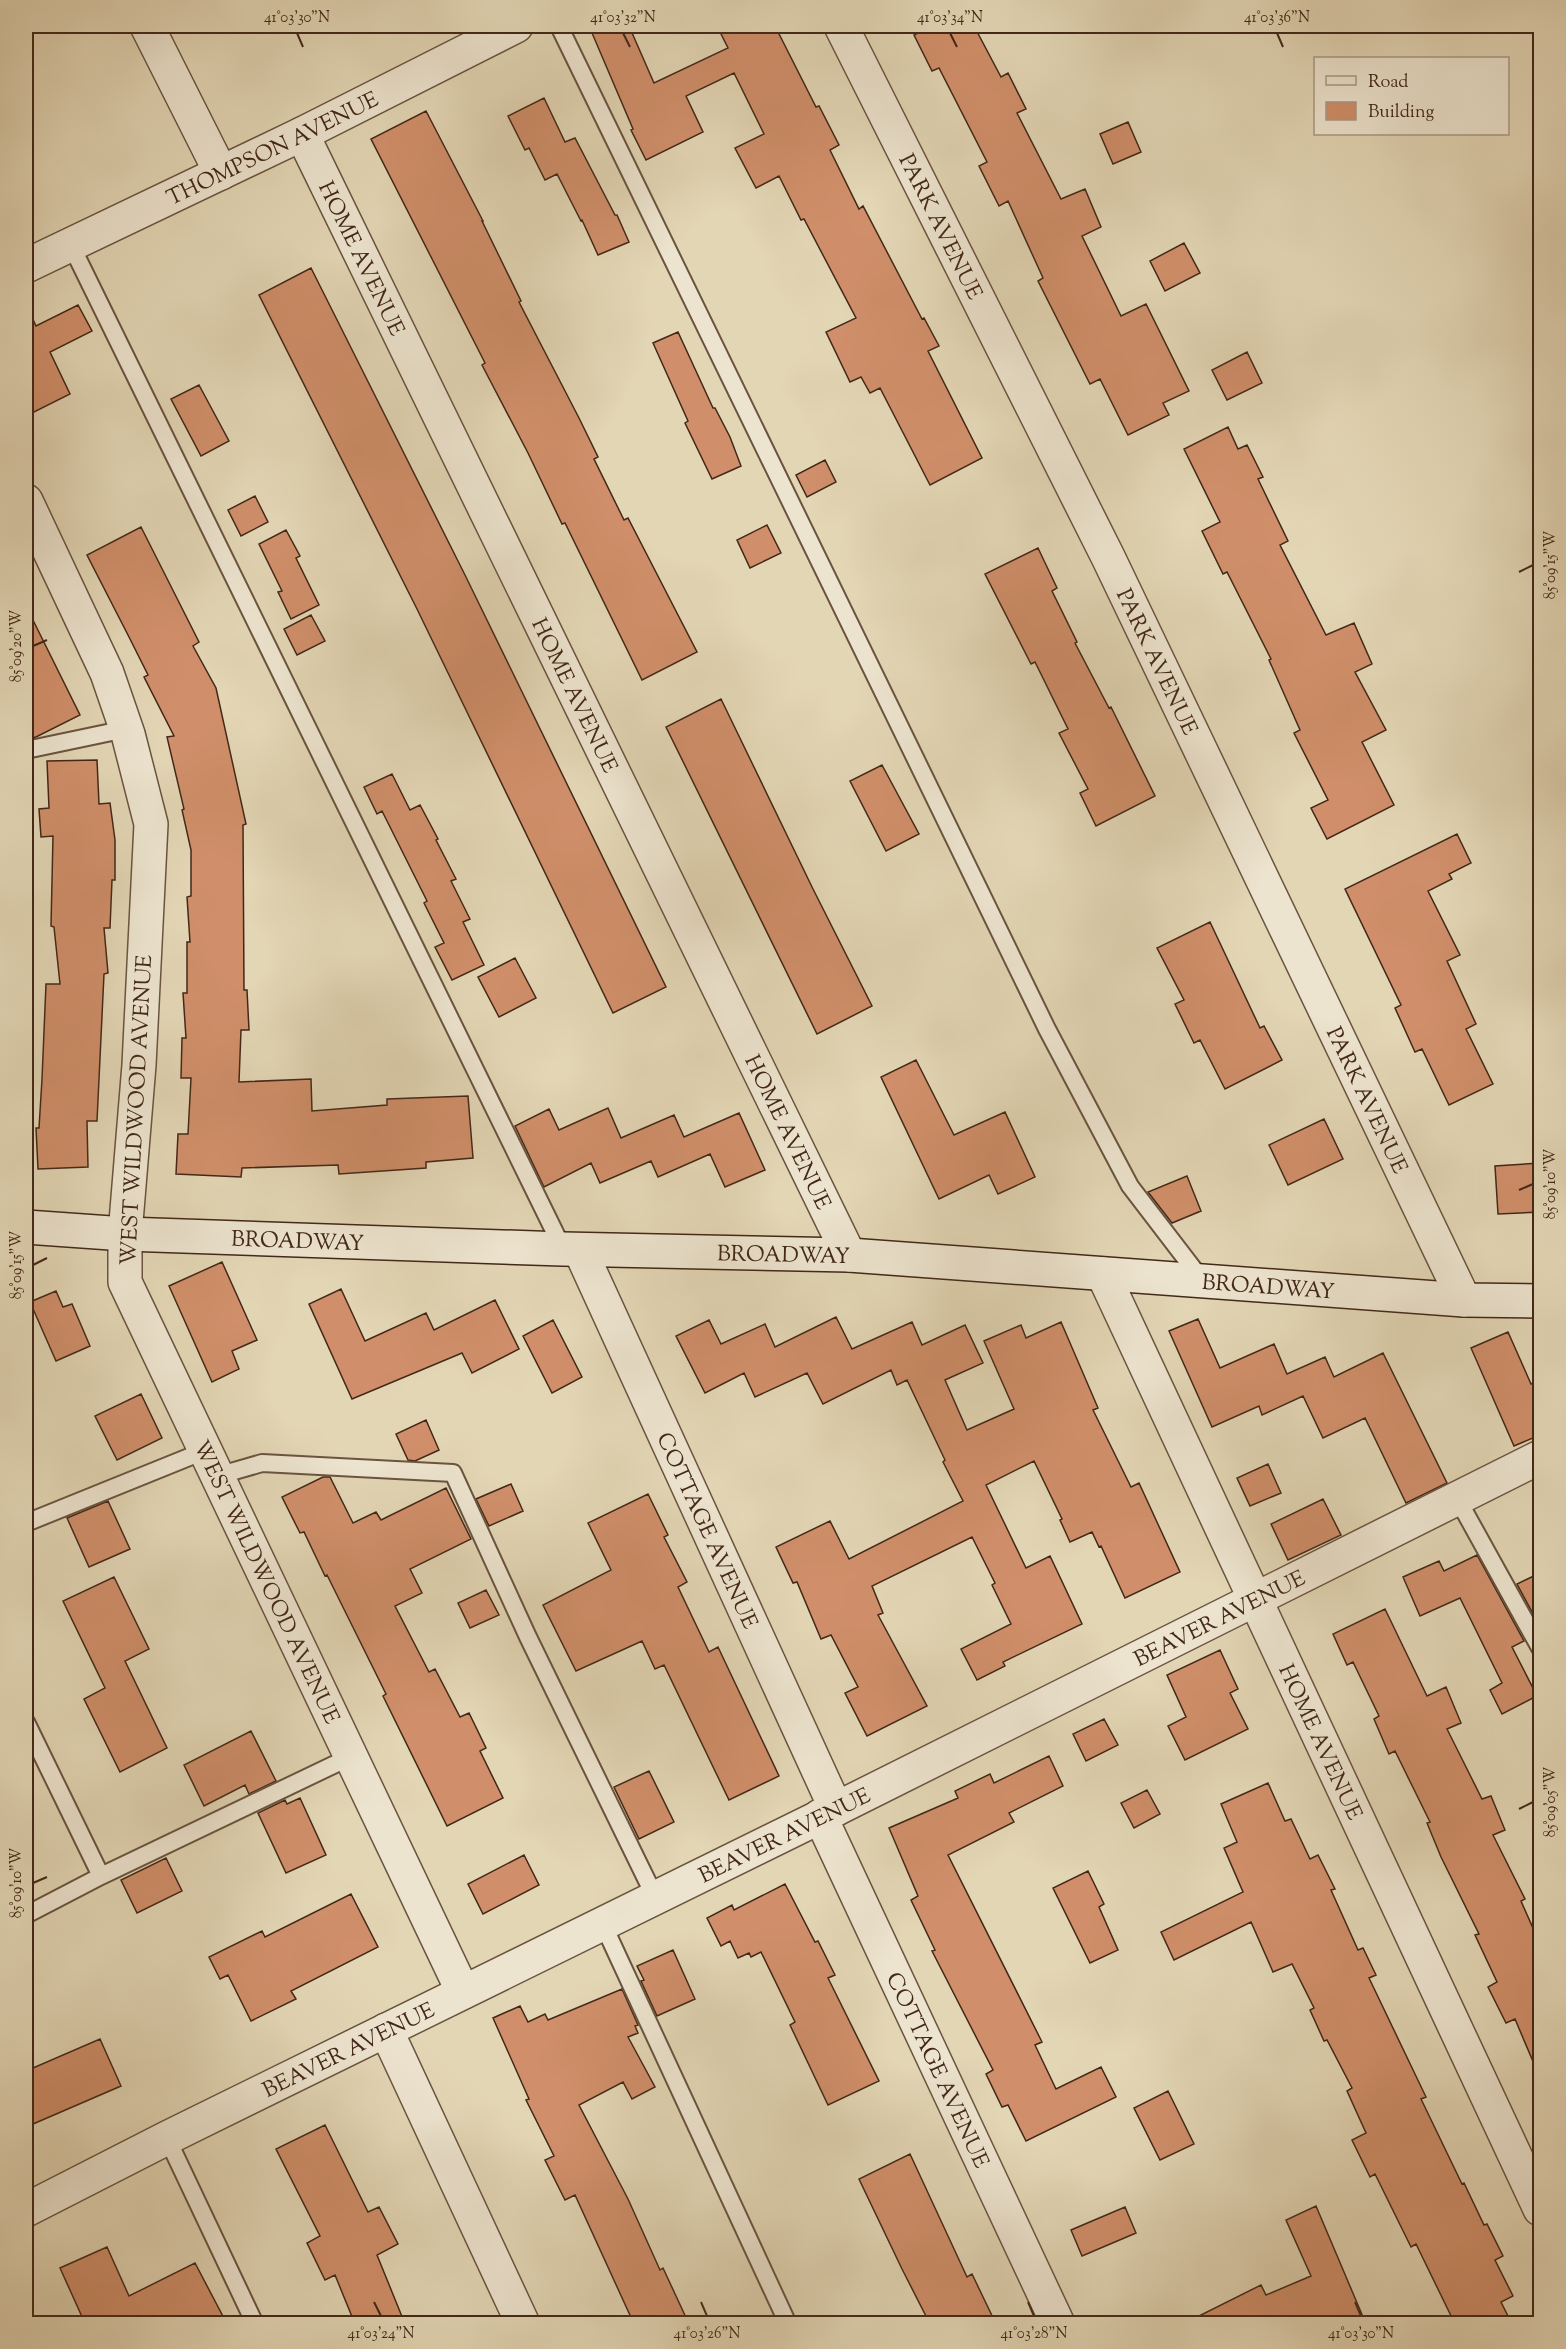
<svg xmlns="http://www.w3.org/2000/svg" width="1566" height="2349" viewBox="0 0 1566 2349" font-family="'Sorts Mill Goudy',serif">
<rect width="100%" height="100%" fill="#e3d6b5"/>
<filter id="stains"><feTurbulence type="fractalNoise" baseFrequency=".00333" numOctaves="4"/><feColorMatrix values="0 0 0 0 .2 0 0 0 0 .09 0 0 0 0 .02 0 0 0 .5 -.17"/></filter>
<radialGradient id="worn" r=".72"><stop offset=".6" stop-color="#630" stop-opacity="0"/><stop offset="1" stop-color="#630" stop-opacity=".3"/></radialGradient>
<path fill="#d08f6a" stroke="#422818" stroke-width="1.5" d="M608 26H629L654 83 728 48 717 26H775L816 107 819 106 839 145 830 150 859 209 863 206 922 319 924 318 939 346 928 351 982 458 930 485 880 388 870 393 861 377 850 382 826 332 856 318 804 219 801 220 779 176 756 188 735 148 764 134 734 73 686 96 703 132 646 160 631 130 633 129 592 33Z
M932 26H974L1001 77 1008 73 1026 109 1017 113 1061 199 1085 189 1101 227 1082 236 1121 316 1146 304 1189 391 1163 403 1169 415 1128 435 1100 379 1090 384 1038 281 1043 278 1008 201 999 206 979 166 987 162 939 68 932 71 914 35Z
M544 98 565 142 575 138 615 215H617L629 242 598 255 582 220 581 221 557 174 545 180 529 148 525 150 508 116Z
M426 111 483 221H482L521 301 519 302 579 418 598 457 594 459 624 520 628 518 697 652 642 680 565 523 562 524 528 453 482 365 485 363 371 139Z
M1128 122 1141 152 1113 164 1100 134Z
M1184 243 1200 273 1165 291 1150 261Z
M311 268 465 575 666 987 613 1013 417 609 259 295Z
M26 304 36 326 78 305 92 331 50 352 70 394 26 416Z
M678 332 713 408H715L730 437 741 466 712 479 685 423 688 421 653 343Z
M1247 352 1262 383 1227 400 1212 370Z
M199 385 229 441 201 456 171 399Z
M1228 427 1238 449 1247 445 1263 477 1258 479 1288 541 1280 545 1326 635 1354 623 1372 664 1355 672 1386 730 1362 742 1394 805 1327 839 1311 808 1328 800 1294 733 1300 730 1269 660 1271 659 1227 572 1223 574 1202 531 1220 522 1184 449Z
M825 460 836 482 807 497 796 475Z
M255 496 268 522 241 536 228 510Z
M767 525 781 553 750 568 737 540Z
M141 527 199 642 193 646 216 688 246 824 243 825 244 990H247L249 1030H241L239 1082 311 1079 312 1111 387 1105V1099L468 1096 473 1158 426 1162V1168L339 1174 338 1165 242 1168 241 1177 176 1174 178 1134H188L191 1078H181L182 1038H186L183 993H187V942H190L187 897 191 896V850L182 810 184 809 167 737 174 736 144 677 148 675 129 637 87 555Z
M286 530 300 556 296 558 319 605 291 619 278 592 282 591 259 544Z
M1038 548 1057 588 1052 591 1077 642 1075 643 1109 708 1111 707 1155 796 1096 826 1080 793 1088 789 1059 733 1068 729 1035 662 1031 664 985 574Z
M26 606 80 715 36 737 26 739Z
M311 615 325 641 297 655 284 629Z
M721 699 813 889 872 1006 817 1034 666 727Z
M97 760 99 804 110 803 115 840V880H112L110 928H104L108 973 104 974 97 1121H87L88 1167 38 1169 36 1128H39L42 1079 46 984H60L54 927 51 926 53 836 41 837 39 809 49 808 47 761Z
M882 765 919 834 886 851 850 781Z
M392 774 410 810 420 805 438 839 436 840 456 879 451 881 470 919 463 922 484 965 452 980 435 947 444 943 424 903 427 901 382 811 377 814 364 787Z
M1457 834 1471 863 1449 874 1452 879 1428 891 1460 955 1447 961 1476 1024 1466 1029 1493 1084 1449 1105 1422 1049 1415 1052 1395 1008 1401 1005 1345 889Z
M1210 922 1260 1028 1264 1026 1282 1060 1225 1089 1200 1040 1194 1043 1175 1004 1184 1000 1157 948Z
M515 958 536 998 499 1017 478 977Z
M916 1060 954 1135 1005 1112 1035 1177 998 1194 989 1175 939 1199 881 1077Z
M608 1108 621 1138 674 1115 684 1137 739 1113 765 1170 725 1187 710 1154 658 1177 651 1161 600 1183 591 1163 544 1187 515 1126 549 1109 559 1130Z
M1324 1119 1343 1159 1288 1185 1269 1145Z
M1540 1163V1212L1498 1214 1495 1166Z
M1187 1176 1201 1211 1172 1223 1148 1192Z
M222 1262 257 1340 232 1351 239 1369 212 1382 169 1286Z
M341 1289 365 1341 426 1313 434 1330 495 1300 519 1349 472 1373 462 1353 352 1399 309 1304Z
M56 1291 63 1307 72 1304 90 1346 56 1361 30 1302Z
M836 1317 852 1349 912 1322 922 1345 965 1325 983 1363 945 1380 967 1430 1014 1409 984 1341 1021 1325 1026 1338 1061 1322 1098 1408 1093 1410 1131 1487 1139 1483 1180 1572 1125 1598 1101 1546 1099 1547 1092 1532 1070 1542 1060 1520 1062 1519 1034 1461 986 1485 1026 1568 1050 1556 1082 1624 1003 1662 1005 1666 977 1680 961 1649 1011 1624 992 1585 995 1583 972 1537 872 1586 883 1613 878 1615 927 1706 867 1736 845 1693 858 1687 831 1635 821 1639 797 1582 793 1583 776 1547 830 1521 849 1559 963 1501 943 1462 945 1460 907 1380 897 1385 891 1370 823 1404 807 1373 755 1397 744 1373 705 1393 676 1336 709 1320 721 1344 765 1324 775 1347Z
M1198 1319 1220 1368 1274 1344 1287 1374 1325 1357 1334 1377 1383 1353 1447 1483 1406 1503 1365 1418 1323 1438 1303 1396 1262 1415 1259 1406 1212 1427 1169 1331Z
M553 1320 582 1377 552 1393 523 1336Z
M1508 1332 1531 1384 1540 1380V1435L1514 1446 1471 1348Z
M141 1394 162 1438 117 1460 95 1416Z
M426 1420 439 1450 415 1461 408 1460 396 1434Z
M1268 1464 1281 1493 1250 1506 1237 1478Z
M323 1477H330L353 1523 376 1512 381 1520 446 1488 471 1539 410 1569 422 1593 395 1606 429 1672 435 1669 460 1717 469 1713 486 1748 480 1751 503 1798 447 1826 383 1696 386 1694 327 1575 325 1576 304 1532 300 1533 282 1497Z
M511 1484 523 1511 489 1526 476 1499Z
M648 1494 668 1535 664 1537 687 1582 678 1587 709 1652 718 1647 779 1776 729 1800 664 1665 655 1669 642 1641 576 1671 543 1605 611 1570 588 1523Z
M1323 1499 1341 1535 1288 1560 1271 1524Z
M108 1501 130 1549 89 1567 67 1518Z
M1477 1555 1524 1641 1512 1647 1537 1696 1502 1714 1490 1690 1502 1683 1460 1598 1420 1616 1403 1577 1439 1561 1444 1571Z
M1540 1573V1627L1517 1584Z
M114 1577 149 1649 125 1661 167 1748 120 1772 84 1699 105 1688 63 1601Z
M486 1590 499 1615 470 1628 458 1603Z
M1385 1609 1427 1696 1446 1687 1461 1723 1447 1729 1482 1799 1491 1796 1505 1830 1493 1835 1525 1899 1521 1901 1540 1944V2078L1515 2019 1506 2023 1488 1987 1497 1982 1475 1935 1479 1934 1441 1857 1427 1823 1430 1822 1395 1751 1389 1754 1374 1719 1379 1716 1353 1662 1347 1665 1333 1634Z
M1220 1650 1238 1689 1230 1693 1248 1729 1185 1760 1168 1726 1186 1717 1167 1675Z
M1104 1719 1118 1745 1086 1761 1073 1734Z
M251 1731 276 1781 249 1794 245 1785 204 1806 184 1765Z
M1049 1756 1063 1786 1009 1813 1014 1822 948 1855 1042 2042 1035 2045 1056 2089 1101 2067 1116 2097 1026 2141 1008 2105 1002 2107 986 2074 993 2070 932 1951 935 1950 911 1900 918 1896 889 1828 958 1798 955 1791 990 1774 994 1783Z
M649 1771 674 1822 639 1839 614 1787Z
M1268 1783 1285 1821 1291 1819 1310 1859 1318 1855 1335 1889 1331 1890 1358 1950 1363 1948 1376 1975 1369 1978 1426 2097 1421 2099 1462 2184 1464 2183 1484 2225 1487 2224 1503 2256 1495 2260 1513 2296 1501 2302 1512 2324H1455L1416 2244 1411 2247 1375 2174 1370 2177 1352 2140 1366 2133 1347 2091 1352 2088 1327 2040 1324 2041 1310 2010 1314 2008 1292 1964 1273 1972 1251 1922 1174 1960 1161 1932 1243 1892 1224 1848 1237 1842 1221 1804Z
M1147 1790 1160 1814 1134 1828 1121 1803Z
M300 1798 326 1855 286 1873 258 1813 285 1800 287 1804Z
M524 1855 539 1885 483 1914 468 1884Z
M166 1858 182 1891 137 1913 121 1880Z
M1088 1871 1104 1904 1099 1907 1118 1950 1090 1963 1053 1888Z
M785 1884 815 1942 818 1941 835 1975 828 1978 879 2081 828 2105 790 2025 795 2022 761 1952 751 1957 749 1953 738 1958 730 1941 721 1946 707 1918 732 1905 734 1910Z
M351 1894 378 1947 291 1991 296 1999 251 2021 228 1975 220 1979 209 1957 262 1931 265 1937Z
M673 1950 695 1999 657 2016 641 1981 644 1980 637 1966Z
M622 1989 638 2025 635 2026 638 2033 628 2037 655 2087 632 2099 623 2082 579 2105 628 2199 660 2270 663 2268 689 2324H634L575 2195 565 2200 545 2160 554 2156 526 2100 529 2099 493 2018 520 2006 528 2022 545 2014 548 2020Z
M100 2039 121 2086 26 2127V2071Z
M1168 2091 1194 2144 1160 2160 1134 2108Z
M325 2125 368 2212 379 2207 398 2244 377 2255 405 2324H355L335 2275 325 2280 307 2243 320 2236 276 2149Z
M910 2154 967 2277 972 2274 996 2324H930L902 2269 859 2179Z
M1316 2206 1366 2324H1183L1261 2285 1266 2295 1311 2276 1286 2220Z
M1125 2207 1136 2233 1082 2256 1071 2230Z
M107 2247 129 2296 195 2263 227 2324H75L83 2319 60 2268Z"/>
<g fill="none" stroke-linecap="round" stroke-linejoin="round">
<defs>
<path id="service" d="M559 26 1047 1029 1130 1186 1202 1280
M71 245 563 1249
M26 750 126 729
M217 1476 262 1463 453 1473 528 1637 655 1897
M1457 1498 1540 1648
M26 1523 204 1451
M26 1722 101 1876
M26 1915 101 1876 350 1757
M602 1922 788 2324
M167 2138 255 2324"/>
<g id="minor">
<path d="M147 26 221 173"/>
<path id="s1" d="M841 26 1108 557 1464 1300"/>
<path id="s2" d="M302 134 849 1255"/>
<path id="s3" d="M26 266 302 134 516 26"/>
<path id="s4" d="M26 501 107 673 128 734 151 824 139 1065 125 1234V1282L463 1992"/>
<path id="s5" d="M580 1250 836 1809"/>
<path id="s6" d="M820 1816 1058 2324"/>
<path d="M386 2030 523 2324"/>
<path id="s7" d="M26 2210 167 2138 836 1809 1540 1457"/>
</g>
<g id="tertiary">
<path id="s8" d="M1103 1274 1540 2209"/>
</g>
<g id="secondary">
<path id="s9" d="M26 1227 125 1234 563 1249 849 1255 1464 1300 1540 1301"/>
</g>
</defs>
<use href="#service" stroke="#6a543f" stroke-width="20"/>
<use href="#minor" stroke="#6a543f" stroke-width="36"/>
<use href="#tertiary" stroke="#6a543f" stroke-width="36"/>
<use href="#secondary" stroke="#422818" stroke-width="36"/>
<use href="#service" stroke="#ede4cf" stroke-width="16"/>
<use href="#minor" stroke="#ede4cf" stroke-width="33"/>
<use href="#tertiary" stroke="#ede4cf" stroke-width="33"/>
<use href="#secondary" stroke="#ede4cf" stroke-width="33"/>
</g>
<path fill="none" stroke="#422818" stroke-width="2" d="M297 33 303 47M623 33 630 47M950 33 957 47M1277 33 1283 47M1519 572 1533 565M33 646 47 640M1519 1190 1533 1184M33 1265 47 1258M1519 1809 1533 1802M33 1883 47 1877M374 2302 381 2316M701 2302 707 2316M1028 2302 1034 2316M1355 2302 1361 2316"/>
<g text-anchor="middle" stroke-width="6" stroke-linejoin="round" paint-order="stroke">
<g font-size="22" fill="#422818" stroke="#ede4cf">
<text dy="8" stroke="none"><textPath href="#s3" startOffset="273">THOMPSON AVENUE</textPath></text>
<text dy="8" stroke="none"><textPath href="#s1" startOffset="224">PARK AVENUE</textPath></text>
<text dy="8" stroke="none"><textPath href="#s2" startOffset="138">HOME AVENUE</textPath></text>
<text dy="8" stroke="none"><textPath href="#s1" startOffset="710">PARK AVENUE</textPath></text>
<text dy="8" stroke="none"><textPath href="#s2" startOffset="624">HOME AVENUE</textPath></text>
<text dy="8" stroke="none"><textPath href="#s1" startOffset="1196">PARK AVENUE</textPath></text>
<text transform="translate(135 1110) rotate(-87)" y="8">WEST WILDWOOD AVENUE</text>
<text dy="8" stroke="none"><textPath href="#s2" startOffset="1110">HOME AVENUE</textPath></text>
<text dy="8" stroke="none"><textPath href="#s9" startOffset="272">BROADWAY</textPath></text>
<text dy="8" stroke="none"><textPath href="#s9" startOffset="758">BROADWAY</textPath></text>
<text dy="8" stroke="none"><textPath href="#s9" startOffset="1244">BROADWAY</textPath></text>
<text dy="8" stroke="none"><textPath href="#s5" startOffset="308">COTTAGE AVENUE</textPath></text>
<text dy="8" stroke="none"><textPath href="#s4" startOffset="1138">WEST WILDWOOD AVENUE</textPath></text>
<text dy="8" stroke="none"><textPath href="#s7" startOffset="1332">BEAVER AVENUE</textPath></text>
<text dy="8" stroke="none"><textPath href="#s8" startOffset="516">HOME AVENUE</textPath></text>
<text dy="8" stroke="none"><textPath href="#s7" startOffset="846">BEAVER AVENUE</textPath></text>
<text dy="8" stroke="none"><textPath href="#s7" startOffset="360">BEAVER AVENUE</textPath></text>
<text dy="8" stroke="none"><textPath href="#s6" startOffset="280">COTTAGE AVENUE</textPath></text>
</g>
</g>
<rect width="1566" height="2349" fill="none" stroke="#e3d6b5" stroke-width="66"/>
<rect x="1314" y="57" width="195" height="78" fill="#ede4cf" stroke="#a99986" stroke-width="1.5"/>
<rect x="1326" y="76" width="30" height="9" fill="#ede4cf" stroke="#a99986" stroke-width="1.5"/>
<text x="1368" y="87" font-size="18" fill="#422818">Road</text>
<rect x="1326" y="102" width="30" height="18" fill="#d08f6a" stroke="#a99986" stroke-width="1.5"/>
<text x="1368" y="117" font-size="18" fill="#422818">Building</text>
<rect x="33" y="33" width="1500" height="2283" fill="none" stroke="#422818" stroke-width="2"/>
<g font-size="15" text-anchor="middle" fill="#422818">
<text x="297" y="22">41°03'30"N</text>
<text x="623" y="22">41°03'32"N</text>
<text x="950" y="22">41°03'34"N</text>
<text x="1277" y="22">41°03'36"N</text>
<text transform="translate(1550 565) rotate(-90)" y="5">85°09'15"W</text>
<text transform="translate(16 646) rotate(-90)" y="5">85°09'20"W</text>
<text transform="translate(1550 1184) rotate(-90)" y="5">85°09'10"W</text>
<text transform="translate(16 1265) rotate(-90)" y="5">85°09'15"W</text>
<text transform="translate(1550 1802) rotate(-90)" y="5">85°09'05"W</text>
<text transform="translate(16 1883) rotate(-90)" y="5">85°09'10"W</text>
<text x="381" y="2338">41°03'24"N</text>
<text x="707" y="2338">41°03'26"N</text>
<text x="1034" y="2338">41°03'28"N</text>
<text x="1361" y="2338">41°03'30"N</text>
</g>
<rect width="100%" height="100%" filter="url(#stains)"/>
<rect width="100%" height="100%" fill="url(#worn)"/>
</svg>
